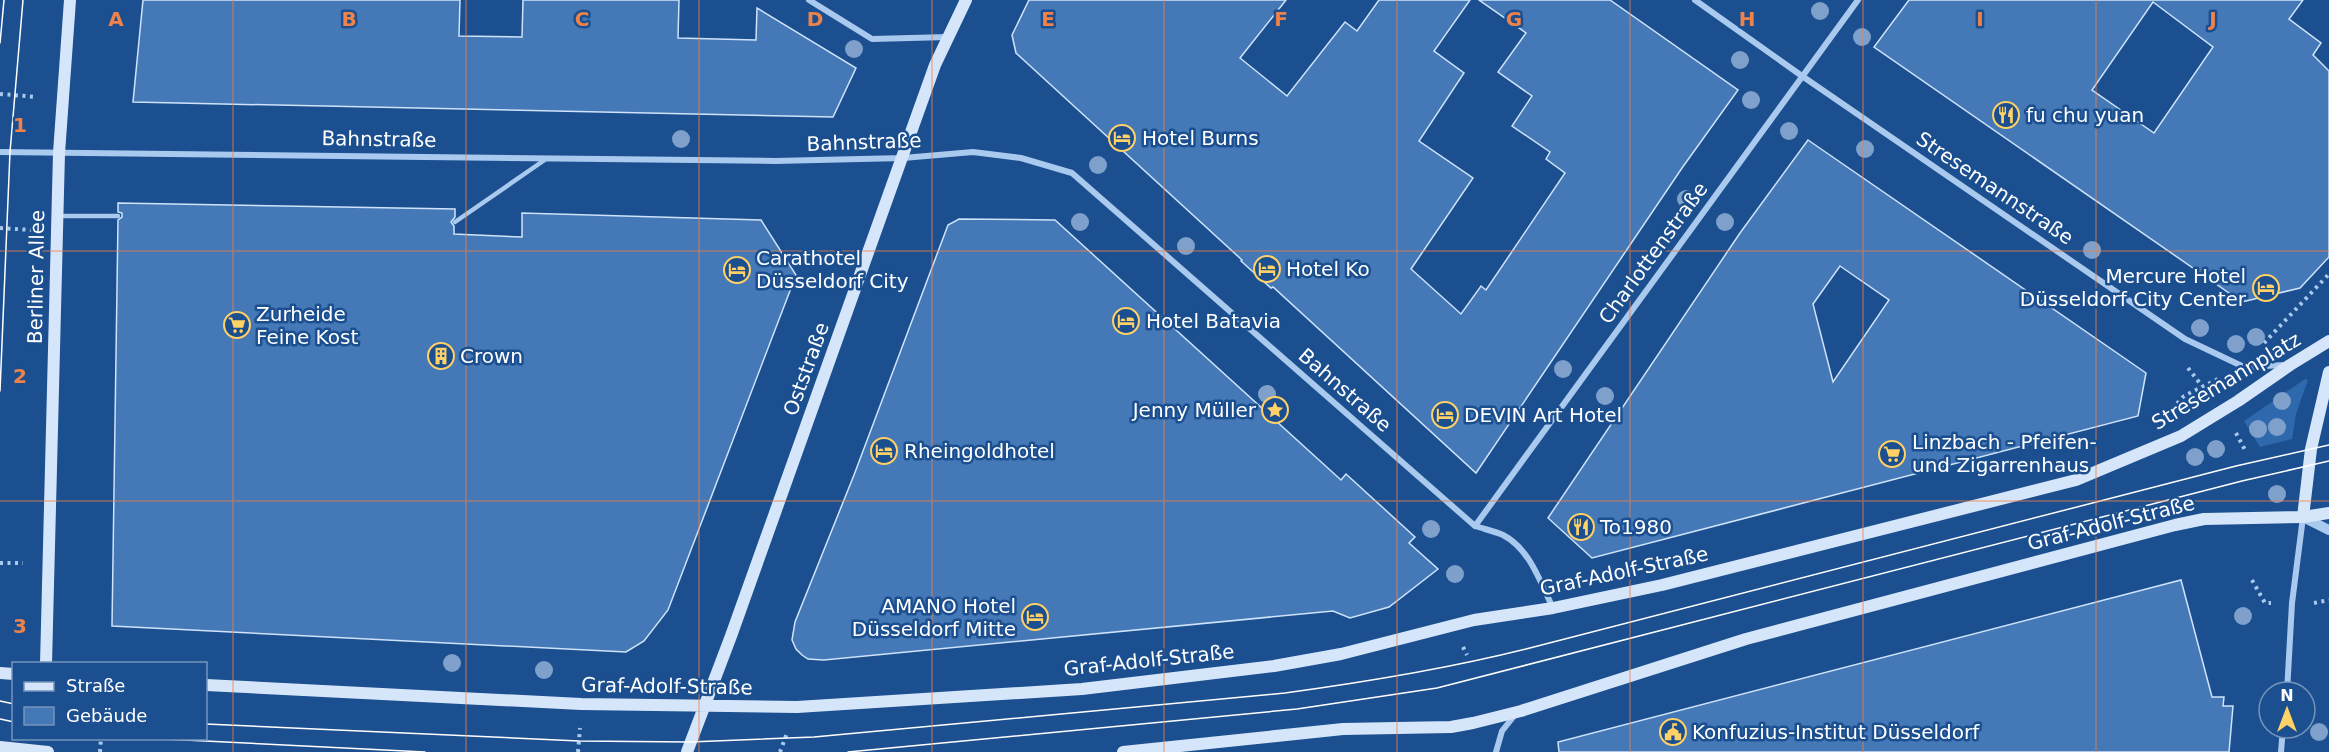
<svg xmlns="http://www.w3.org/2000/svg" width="2329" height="752" viewBox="0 0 2329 752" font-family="'DejaVu Sans',sans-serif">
<rect width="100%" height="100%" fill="#1b4f8f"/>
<path fill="#2e69ad" d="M2305 379 2308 380 2296 414 2292 439 2260 447 2244 421Z"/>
<path fill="#4478b7" stroke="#cfe3fa" stroke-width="1.5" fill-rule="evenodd" d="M143 0H460L459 36 522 37 523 0H679L678 38 756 40 757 8 856 68 833 117 133 102Z
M1029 0H1286L1240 58 1287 96 1345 22 1357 31 1379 0H1470L1434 51 1464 73 1419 141 1473 178 1411 269 1461 314 1481 286 1486 290 1565 173 1546 159 1550 152 1512 126 1532 96 1498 72 1526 33 1479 0H1610L1738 90 1682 168 1476 473 1273 287 1271 288 1241 261 1242 260 1016 53 1012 35Z
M1909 0H2303L2289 19 2321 43 2313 55 2329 71V257L2300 288 2242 302 1874 47ZM2153 2 2213 47 2154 133 2092 90Z
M1808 140 2146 373 2138 416 1592 558 1548 518 1740 233ZM1840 266 1889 300 1833 382 1813 304Z
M118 203 455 209V217L451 222 454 226V234L522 237V213L761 220 796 275 668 610 644 641 626 652 112 626 118 220 122 217V213L118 212Z
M959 219 1055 220 1341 480 1346 474 1415 537 1409 543 1438 569 1389 607 1350 618 1333 611 824 660 808 659 802 655 796 649 792 640 795 622 854 475 948 225Z
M2181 580 2212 697H2224L2223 706H2233L2229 752H1559L1558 742Z"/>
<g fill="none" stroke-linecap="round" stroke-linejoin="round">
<path stroke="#a9c9ee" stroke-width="4" stroke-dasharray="3 4.5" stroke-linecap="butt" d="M0 94 37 97
M0 228 32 230
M2264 343 2329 274
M2188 368 2202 386
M2172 409 2184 396 2218 379
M2236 433 2245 450
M0 563H23
M2252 580 2265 603H2271
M2314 603 2329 600
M1463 647 1467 655
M100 752 101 738
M578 752 580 728
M780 752 787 733"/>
<path stroke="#a9c9ee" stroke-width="4.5" d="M59 216H118
M455 222 546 159"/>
<path stroke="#a9c9ee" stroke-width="6" d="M809 0 872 39 948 37
M1695 0 1802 76 2185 339 2244 367 2285 365
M0 152 775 161 903 158 973 152 1021 158 1072 173 1475 526C1484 529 1494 531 1503 535 1530 549 1540 582 1553 608
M1475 526 1858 0
M2287 692 2292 603 2303 517
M1496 752 1502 731 1514 716
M2281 752 2283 728"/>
<path stroke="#a9c9ee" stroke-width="10" d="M2303 517 2329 530"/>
<path stroke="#d6e6fa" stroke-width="12" d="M2303 517 2311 449 2329 372
M46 664 59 153 70 0
M0 673 14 674
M206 685 581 704 797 707 1082 689 1274 666 1341 654 1474 620 1553 608 1662 585 2076 480 2181 436 2238 401 2290 365 2329 341
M0 747 48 752
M687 752 731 636 935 65 966 0
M1123 752 1343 729 1451 727 1473 723 1521 711 1746 639 2175 525 2204 519 2303 517 2329 513"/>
<path stroke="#fff" stroke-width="1.5" d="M0 43 4 0
M0 391 10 152 23 0
M0 701 14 704
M0 719 14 722
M206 724 579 741 690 742 814 737 1285 693C1366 682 1446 669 1526 649L2236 466 2329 445
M144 738 425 752
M848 752 1297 709 1437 688 2242 481 2329 461"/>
</g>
<g fill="#7ea0ca">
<circle cx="1820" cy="11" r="9"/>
<circle cx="1862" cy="37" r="9"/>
<circle cx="854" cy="49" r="9"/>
<circle cx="1740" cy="60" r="9"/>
<circle cx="1751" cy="100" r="9"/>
<circle cx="1789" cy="131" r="9"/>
<circle cx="681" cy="139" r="9"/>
<circle cx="1865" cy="149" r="9"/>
<circle cx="1098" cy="165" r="9"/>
<circle cx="1686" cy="199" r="9"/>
<circle cx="1080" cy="222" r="9"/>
<circle cx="1725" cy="222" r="9"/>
<circle cx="1186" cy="246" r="9"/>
<circle cx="2092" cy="250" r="9"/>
<circle cx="2200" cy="328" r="9"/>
<circle cx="2256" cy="337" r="9"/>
<circle cx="2236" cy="344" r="9"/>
<circle cx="1563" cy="369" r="9"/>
<circle cx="1267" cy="394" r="9"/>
<circle cx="1605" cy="396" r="9"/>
<circle cx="2282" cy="401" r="9"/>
<circle cx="2277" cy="427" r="9"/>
<circle cx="2258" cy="429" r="9"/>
<circle cx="2216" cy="449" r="9"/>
<circle cx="2195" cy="457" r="9"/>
<circle cx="2277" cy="494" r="9"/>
<circle cx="1431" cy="529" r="9"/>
<circle cx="1455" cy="574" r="9"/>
<circle cx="2243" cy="616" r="9"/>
<circle cx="452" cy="663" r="9"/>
<circle cx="544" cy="670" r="9"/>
<circle cx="2319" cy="732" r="9"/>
</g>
<path fill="none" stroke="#ee8249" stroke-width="1.5" stroke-opacity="0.55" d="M233 0V752M466 0V752M699 0V752M932 0V752M1164 0V752M1397 0V752M1630 0V752M1863 0V752M2096 0V752M0 251H2329M0 501H2329"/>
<defs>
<symbol id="restaurant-ring" viewBox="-11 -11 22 22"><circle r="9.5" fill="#1b4f8f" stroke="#ffd166" stroke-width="1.5"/><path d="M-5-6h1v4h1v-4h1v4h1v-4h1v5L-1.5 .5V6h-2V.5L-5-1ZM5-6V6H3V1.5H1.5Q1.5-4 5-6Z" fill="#ffd166"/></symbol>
<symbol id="hotel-ring" viewBox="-11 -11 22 22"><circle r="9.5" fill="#1b4f8f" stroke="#ffd166" stroke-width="1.5"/><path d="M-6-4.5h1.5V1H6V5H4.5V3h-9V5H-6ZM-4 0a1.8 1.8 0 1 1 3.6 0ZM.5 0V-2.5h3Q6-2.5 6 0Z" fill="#ffd166"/></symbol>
<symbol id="supermarket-ring" viewBox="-11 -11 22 22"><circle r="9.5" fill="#1b4f8f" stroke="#ffd166" stroke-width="1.5"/><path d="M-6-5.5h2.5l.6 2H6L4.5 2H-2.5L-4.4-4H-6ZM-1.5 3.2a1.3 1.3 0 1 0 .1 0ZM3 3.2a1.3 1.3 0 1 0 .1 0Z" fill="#ffd166"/></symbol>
<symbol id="building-ring" viewBox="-11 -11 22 22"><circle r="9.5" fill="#1b4f8f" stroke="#ffd166" stroke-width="1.5"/><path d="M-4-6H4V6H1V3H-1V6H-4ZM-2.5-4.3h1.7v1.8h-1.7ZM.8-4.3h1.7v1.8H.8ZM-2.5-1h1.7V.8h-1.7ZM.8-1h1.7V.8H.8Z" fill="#ffd166"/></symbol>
<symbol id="sight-ring" viewBox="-11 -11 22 22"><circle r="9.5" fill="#1b4f8f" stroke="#ffd166" stroke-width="1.5"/><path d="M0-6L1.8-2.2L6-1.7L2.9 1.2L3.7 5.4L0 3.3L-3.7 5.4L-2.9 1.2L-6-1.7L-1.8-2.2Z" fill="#ffd166"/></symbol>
<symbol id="civic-ring" viewBox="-11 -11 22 22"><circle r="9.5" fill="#1b4f8f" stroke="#ffd166" stroke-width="1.5"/><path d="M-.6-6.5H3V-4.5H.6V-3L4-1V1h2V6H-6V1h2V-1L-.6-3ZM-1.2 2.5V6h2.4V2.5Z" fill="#ffd166"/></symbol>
</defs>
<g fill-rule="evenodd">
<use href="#restaurant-ring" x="1991" y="100" width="30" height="30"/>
<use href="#hotel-ring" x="1107" y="123" width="30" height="30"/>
<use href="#hotel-ring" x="1252" y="254" width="30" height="30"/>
<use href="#hotel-ring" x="722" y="255" width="30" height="30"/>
<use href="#hotel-ring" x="2251" y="273" width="30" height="30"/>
<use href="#hotel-ring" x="1111" y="306" width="30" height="30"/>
<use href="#supermarket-ring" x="222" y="310" width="30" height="30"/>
<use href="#building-ring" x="426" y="341" width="30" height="30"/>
<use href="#sight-ring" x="1260" y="395" width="30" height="30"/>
<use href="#hotel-ring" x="1430" y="400" width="30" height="30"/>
<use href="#hotel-ring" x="869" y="436" width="30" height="30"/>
<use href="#supermarket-ring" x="1877" y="439" width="30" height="30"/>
<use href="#restaurant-ring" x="1566" y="512" width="30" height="30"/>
<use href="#hotel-ring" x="1020" y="602" width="30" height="30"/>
<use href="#civic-ring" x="1658" y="717" width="30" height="30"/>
</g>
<g text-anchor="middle" stroke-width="5" stroke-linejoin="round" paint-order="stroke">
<g font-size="20" fill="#fff" stroke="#1b4f8f" text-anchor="start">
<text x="2026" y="122">fu chu yuan</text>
<text x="1142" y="145">Hotel Burns</text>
<text x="756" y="265">Carathotel<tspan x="756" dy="23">Düsseldorf City</tspan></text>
<text x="1286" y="276">Hotel Ko</text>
<text x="2246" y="283" text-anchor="end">Mercure Hotel<tspan x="2246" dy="23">Düsseldorf City Center</tspan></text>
<text x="256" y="321">Zurheide<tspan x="256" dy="23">Feine Kost</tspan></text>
<text x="1146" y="328">Hotel Batavia</text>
<text x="460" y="363">Crown</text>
<text x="1256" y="417" text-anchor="end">Jenny Müller</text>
<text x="1464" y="422">DEVIN Art Hotel</text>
<text x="1912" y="449">Linzbach - Pfeifen-<tspan x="1912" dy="23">und Zigarrenhaus</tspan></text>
<text x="904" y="458">Rheingoldhotel</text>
<text x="1600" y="534">To1980</text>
<text x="1016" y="613" text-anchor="end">AMANO Hotel<tspan x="1016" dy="23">Düsseldorf Mitte</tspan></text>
<text x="1692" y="739">Konfuzius-Institut Düsseldorf</text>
</g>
<g font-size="20" fill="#fff" stroke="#1b4f8f">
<text transform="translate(379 139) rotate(1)" y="7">Bahnstraße</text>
<text transform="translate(864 142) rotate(-2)" y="7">Bahnstraße</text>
<text transform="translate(1995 188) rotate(34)" y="7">Stresemannstraße</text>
<text transform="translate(1653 253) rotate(-54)" y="7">Charlottenstraße</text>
<text transform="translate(36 277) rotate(-89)" y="7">Berliner Allee</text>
<text transform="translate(806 369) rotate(-70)" y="7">Oststraße</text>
<text transform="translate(2226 381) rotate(-31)" y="7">Stresemannplatz</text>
<text transform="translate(1345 390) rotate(41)" y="7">Bahnstraße</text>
<text transform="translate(2111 523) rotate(-14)" y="7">Graf-Adolf-Straße</text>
<text transform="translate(1624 571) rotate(-12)" y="7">Graf-Adolf-Straße</text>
<text transform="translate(1149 660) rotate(-6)" y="7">Graf-Adolf-Straße</text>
<text transform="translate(667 686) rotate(1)" y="7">Graf-Adolf-Straße</text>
</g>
</g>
<g font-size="20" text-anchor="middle" font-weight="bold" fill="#ee8249" stroke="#1b4f8f" stroke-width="5" stroke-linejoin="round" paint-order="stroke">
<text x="116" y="26">A</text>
<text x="349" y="26">B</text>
<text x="582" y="26">C</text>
<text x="815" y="26">D</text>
<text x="1048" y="26">E</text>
<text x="1281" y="26">F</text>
<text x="1514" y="26">G</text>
<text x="1747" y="26">H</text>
<text x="1980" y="26">I</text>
<text x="2213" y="26">J</text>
<text x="20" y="132">1</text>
<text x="20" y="383">2</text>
<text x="20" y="633">3</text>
</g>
<rect x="12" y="662" width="195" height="78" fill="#1b4f8f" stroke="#7695bc" stroke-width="1.5"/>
<rect x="24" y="682" width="30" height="9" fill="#d6e6fa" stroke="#7695bc" stroke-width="1.5"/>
<text x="66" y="692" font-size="18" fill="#ffffff">Straße</text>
<rect x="24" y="707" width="30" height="18" fill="#4478b7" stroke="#7695bc" stroke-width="1.5"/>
<text x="66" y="722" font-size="18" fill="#ffffff">Gebäude</text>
<g transform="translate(2287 710)"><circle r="28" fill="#1b4f8f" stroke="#7695bc" stroke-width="1.5"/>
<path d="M0-4.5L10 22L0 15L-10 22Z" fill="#ffd166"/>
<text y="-9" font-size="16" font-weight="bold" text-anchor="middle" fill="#ffffff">N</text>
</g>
</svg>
